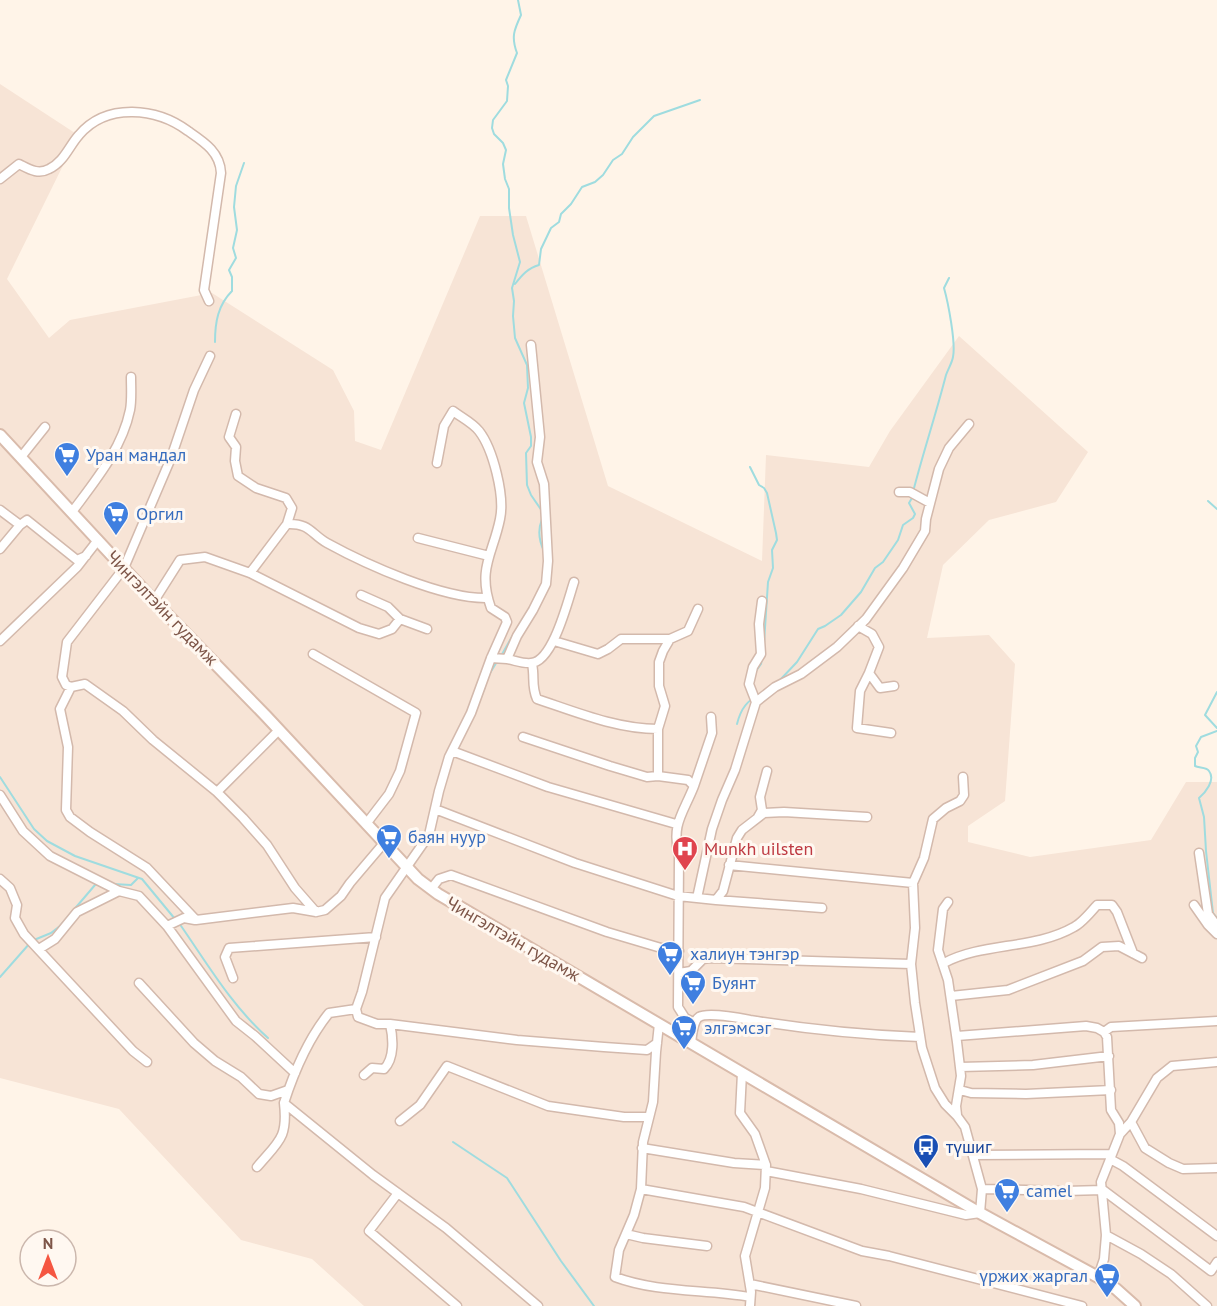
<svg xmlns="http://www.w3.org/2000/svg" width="1217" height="1306" viewBox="0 0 1217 1306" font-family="'PT Sans',sans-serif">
<rect width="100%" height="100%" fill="#fff4e8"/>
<path fill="#f7e4d6" d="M0 84 78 135 7 279 49 338 70 320 212 293 333 370 354 411 355 441 381 450 480 216H526L608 486 762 561 766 455 869 467 890 431 959 336 1088 452 1056 502 989 520 943 565 927 638 989 635 1015 664 1005 801 968 826V842L1030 857 1151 840 1186 782H1217V1306H364L312 1259 241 1240 119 1109 0 1078Z"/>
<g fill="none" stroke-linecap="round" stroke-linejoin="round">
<path stroke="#9fdcdf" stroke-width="2" d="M518 0 521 15C514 30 511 37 517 53L506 80 508 86 507 101 493 120 492 128 494 134 503 143 506 150 503 164 505 179 509 189V208L513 235 520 262 512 288 514 301 513 316 515 338 527 365 528 388 524 403 531 437V446L526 453 527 485 531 495 542 511
M515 284C522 275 528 268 539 265L541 249 551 228 559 222 561 214 571 204 582 187 595 182 603 175 613 160 622 154 633 137 654 116 700 100
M215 342C215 322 218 305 232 291V277L229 270 236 258 233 248 237 230 234 207 236 186 244 163
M750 467 759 485 764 488 767 493 776 533 777 540 772 550 773 568 768 582 764 643
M913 492C923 453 936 414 946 375 948 369 952 363 953 357 956 343 948 302 944 288L949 278
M1208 501 1217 509
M542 519C538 529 539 541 544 551
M516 630 527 612
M501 656 513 635
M756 671 761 664 762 658
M490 673 498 660
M780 680 797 662 818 629 825 626 841 615 861 592 875 568 883 562 898 540 903 525 913 518 915 514 909 503 912 498
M1217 692 1205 715 1217 728
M477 707 485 687
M737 724C741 708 747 701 761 693
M1217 731 1201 737 1196 746 1198 752 1195 758V766C1199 768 1207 767 1209 771 1216 780 1205 793 1199 798L1204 817 1206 851 1213 913 1217 918
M0 777 34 829 47 841 75 856 142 879 175 919
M113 884 131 885 138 878
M179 923C207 963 231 1005 268 1038
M34 940 51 933 60 926 95 885 99 884
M0 977 30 943
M453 1142 507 1178 561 1261 594 1306"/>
<defs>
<path id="street" d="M0 179 19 164C29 169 38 175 49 169 64 162 69 146 79 135 107 102 157 108 188 131 204 142 220 152 221 173L204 290 209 301
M236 414 229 437 236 447 235 461 238 476 256 488 286 498 292 508 287 524 250 573
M21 457 45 427
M437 463 444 426 453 411C461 417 473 423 479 431 493 449 505 496 500 519 493 554 477 569 491 608L505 617 507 622 491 658 471 713 449 757 439 791 429 835 385 898 362 992 356 1009 329 1013C308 1039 294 1072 284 1103L373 1175 446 1228 538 1306
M899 492H910L930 503
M0 510 20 525 27 520 77 560 86 556
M72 512C95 481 122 449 130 410 132 400 131 388 131 377
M287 524C310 523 311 534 327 543 367 565 443 599 487 598
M418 538 489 556
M0 549 20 525
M361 595 388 607 400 619 427 629
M154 601 180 560 205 557 250 573 359 628 379 634 392 629 400 619
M858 626 872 634 879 647 869 673 880 688 894 686
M670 639 663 651 659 662V686L665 706 658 729V776L688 780 694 786C683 814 671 824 679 856L678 1007 685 1018 695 1023
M0 641 77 567 98 540
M554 641 598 654 608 649 621 639H670L688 631 698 609
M313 654 416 713 400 771 389 794 366 824
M491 658 507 659 517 636 533 610 546 584 548 561 544 484 537 462 540 437 531 345
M507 659C514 660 523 664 531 663 553 662 568 600 574 582
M532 664C535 677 531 686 537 699 576 712 617 729 658 729
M869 673 860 691 857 728 891 733
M71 687 66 685 62 677 67 642 124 568 171 458 194 390 210 356
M756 702 749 684 753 667 761 654 759 624 762 601
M523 737 610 766 647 777 658 776
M452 751 548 787 676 824
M694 786 712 733 711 717
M217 792 279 730
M0 795 23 831 50 856 119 891
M435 809 575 863 678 896 697 898 712 829 722 800 735 770 756 702 775 687 801 674 837 647 866 619 903 568 925 531 926 519 939 469 949 448 969 424
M758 817 762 810 760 797 767 771
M1199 853 1208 914 1217 926
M729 865 913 883
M0 879 10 888 17 905 15 918 24 934 133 1051 147 1062
M431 889 439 879 451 875 607 932 661 948 679 951
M697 898 716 900 723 891 737 838 742 830 764 813 784 812 867 817
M716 900 822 908
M948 902 943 909 938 950 948 980 957 1042 961 1076 956 1106 957 1115
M1194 905 1208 925 1217 934
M316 912 295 888 267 845 243 818 217 792 153 740 123 711 85 684 71 687 60 709 68 747 66 810 70 817 90 832 147 868 196 920 293 908 316 912 325 910 341 896 350 883 384 843
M167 926 236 1021 255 1036 295 1073
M39 949 55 939 77 912 119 891 139 896 167 926 184 918 195 920
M944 963C983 942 1034 950 1074 927 1082 923 1091 912 1097 905H1112L1117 912 1133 953
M679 973 691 971 703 959 710 958 911 964
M233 978 225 957 229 948 376 937
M139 983 194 1043 215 1061 241 1077 259 1094 271 1096 288 1090
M951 996 1008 990 1083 961 1102 947 1119 946 1142 958
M356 1009 358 1017 377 1024H390C393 1037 395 1058 384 1069L372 1068 364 1075
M390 1024 517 1040 604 1047 647 1050 657 1043
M659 1024 656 1052 653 1102 643 1142 641 1189 634 1215 619 1250 615 1277C658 1293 705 1289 750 1297
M1104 1032 1111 1027 1217 1021
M957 1036 1086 1026 1097 1028 1104 1032 1107 1037 1111 1110 1119 1123 1120 1134
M691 1043C692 1036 693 1021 699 1017 707 1012 740 1018 750 1020 806 1029 863 1035 920 1037
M960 1067 1033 1065 1109 1056
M742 1073 740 1113 755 1134 766 1165 765 1188 745 1256 751 1292 750 1306
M960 1090 971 1093 1026 1094 1111 1090
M400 1121 420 1105 447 1066 548 1106 624 1117H648
M1131 1122 1145 1148 1169 1163 1183 1169 1217 1168
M642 1148 734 1163 766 1165
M973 1155 1111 1154
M1110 1159 1123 1166 1217 1236
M257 1167C279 1141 288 1138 284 1103
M766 1171 861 1189 966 1215 980 1213 982 1189 965 1127 957 1116 945 1104 935 1088 922 1048 915 1003 911 964 915 928 913 883 924 858 933 819 946 808 960 801 964 795 963 777
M641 1189 744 1207 862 1251 889 1256 1082 1306
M982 1189 1065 1191 1103 1190 1211 1271 1217 1262
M398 1193 369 1231 457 1306
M626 1234 643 1238 707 1246
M1106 1235 1141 1254 1171 1274 1207 1306
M1098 1277 1104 1259 1106 1235 1101 1182 1120 1134 1131 1122 1157 1078 1172 1066 1217 1062
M750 1284 856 1306"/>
<path id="secondary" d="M0 435 154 601 266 716 418 879 438 894 980 1213 1098 1277 1116 1289 1135 1306"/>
</defs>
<use href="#street" stroke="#d3b9ac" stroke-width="11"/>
<use href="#secondary" stroke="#d9bbab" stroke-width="14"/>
<use href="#street" stroke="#fff" stroke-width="8"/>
<use href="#secondary" stroke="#fff" stroke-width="10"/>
</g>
<defs>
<symbol id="supermarket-pin" viewBox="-11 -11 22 30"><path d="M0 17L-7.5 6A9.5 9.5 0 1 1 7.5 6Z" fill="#3f7fe0" stroke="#fff8f1"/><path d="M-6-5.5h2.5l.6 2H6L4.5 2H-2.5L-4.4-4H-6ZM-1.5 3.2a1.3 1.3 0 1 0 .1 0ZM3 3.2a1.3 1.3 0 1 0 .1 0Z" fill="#fff"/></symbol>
<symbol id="hospital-pin" viewBox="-11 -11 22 30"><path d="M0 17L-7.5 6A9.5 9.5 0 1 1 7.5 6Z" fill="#e0444e" stroke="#fff8f1"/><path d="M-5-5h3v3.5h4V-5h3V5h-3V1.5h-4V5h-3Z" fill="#fff"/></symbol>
<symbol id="bus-pin" viewBox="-11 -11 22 30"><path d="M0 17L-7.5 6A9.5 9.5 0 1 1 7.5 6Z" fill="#1a4fb4" stroke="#fff8f1"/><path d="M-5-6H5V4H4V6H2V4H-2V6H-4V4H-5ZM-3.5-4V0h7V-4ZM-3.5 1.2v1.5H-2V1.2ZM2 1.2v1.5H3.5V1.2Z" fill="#fff"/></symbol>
</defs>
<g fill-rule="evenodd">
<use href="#supermarket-pin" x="52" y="440" width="30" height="40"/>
<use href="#supermarket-pin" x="101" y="499" width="30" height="40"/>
<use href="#supermarket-pin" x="374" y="822" width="30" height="40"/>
<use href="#hospital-pin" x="670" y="834" width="30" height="40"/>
<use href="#supermarket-pin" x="655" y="939" width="30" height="40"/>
<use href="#supermarket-pin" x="678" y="968" width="30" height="40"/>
<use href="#supermarket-pin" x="669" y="1013" width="30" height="40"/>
<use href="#bus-pin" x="911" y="1132" width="30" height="40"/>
<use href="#supermarket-pin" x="992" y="1176" width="30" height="40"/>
<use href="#supermarket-pin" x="1092" y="1261" width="30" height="40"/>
</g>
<g text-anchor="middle" stroke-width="6" stroke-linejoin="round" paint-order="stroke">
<g font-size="18" fill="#366cbe" stroke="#fff8f1" text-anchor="start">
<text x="86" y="461">Уран мандал</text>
<text x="136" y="520">Оргил</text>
<text x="408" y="843">баян нуур</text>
<text x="690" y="960">халиун тэнгэр</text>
<text x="712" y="989">Буянт</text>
<text x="704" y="1034">элгэмсэг</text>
<text x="1026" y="1197">camel</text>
<text x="1088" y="1282" text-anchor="end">үржих жаргал</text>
</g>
<g font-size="18" fill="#7d5548" stroke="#fff8f1">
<text transform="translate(162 608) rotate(46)" y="6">Чингэлтэйн гудамж</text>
<text transform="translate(513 939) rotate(30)" y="6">Чингэлтэйн гудамж</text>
</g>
<g font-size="18" fill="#be3a42" stroke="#fff8f1" text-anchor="start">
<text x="704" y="855">Munkh uilsten</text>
</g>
<g font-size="18" fill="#164399" stroke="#fff8f1" text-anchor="start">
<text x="946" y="1153">түшиг</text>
</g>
</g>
<g transform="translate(48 1258)"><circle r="28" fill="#fff8f1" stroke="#cbb7ad" stroke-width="1.5"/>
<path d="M0-4.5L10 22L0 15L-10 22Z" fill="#f55641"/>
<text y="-9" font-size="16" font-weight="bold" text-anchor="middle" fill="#7d5548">N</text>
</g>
</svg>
